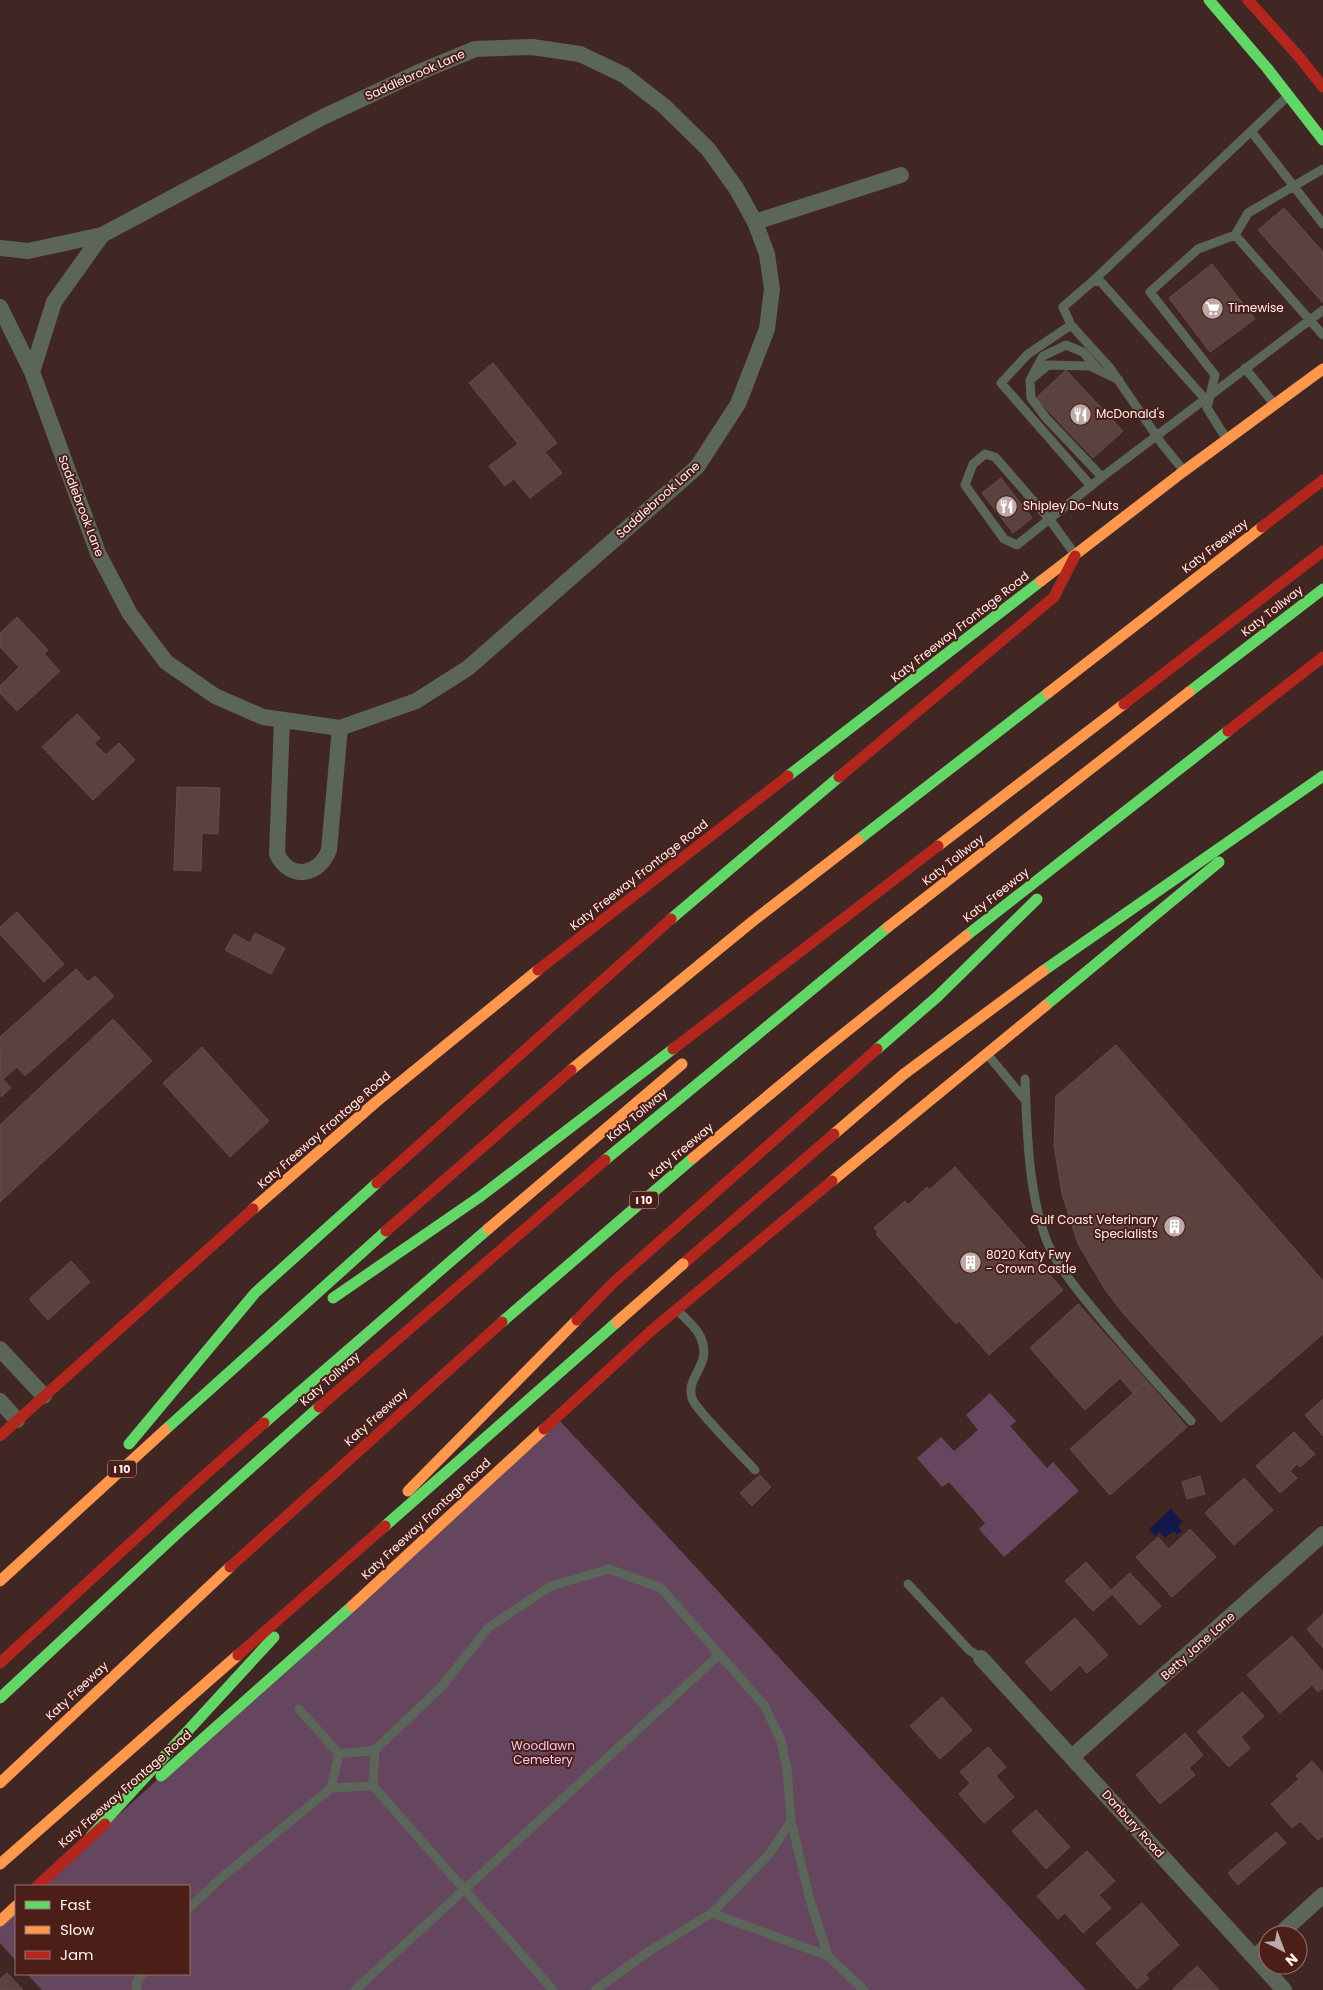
<svg xmlns="http://www.w3.org/2000/svg" width="1323" height="1990" viewBox="0 0 1323 1990" font-family="Poppins,sans-serif">
<rect width="100%" height="100%" fill="#402724"/>
<path fill="#66465f" d="M990 1393 1016 1421 1010 1426 1047 1468 1053 1462 1079 1491 1004 1557 979 1529 985 1523 949 1482 942 1487 917 1458 941 1437 954 1451 978 1430 966 1415Z
M557 1418 620 1485 1086 1990H42L27 1974H189V1886H40Z
M16 1909V1961L0 1943V1925Z"/>
<path fill="#13184a" d="M1171 1509 1183 1522 1178 1526 1182 1531 1177 1535 1173 1531 1165 1538 1160 1532 1155 1536 1149 1529Z"/>
<path fill="#5b423f" stroke="#624d4a" d="M1284 208 1323 252V303L1258 230Z
M1212 264 1255 319 1210 352 1169 298Z
M493 363 557 443 545 452 562 473 530 498 514 479 505 486 489 466 518 444 469 383Z
M1066 370 1123 431 1093 458 1036 398Z
M1001 478 1032 518 1013 533 982 493Z
M17 617 48 650 44 654 60 671 17 711 0 693V686L19 667 0 647V633Z
M77 714 100 738 94 743 106 755 119 743 135 760 93 800 42 747Z
M177 787 220 788 218 834 202 833 201 871 174 870Z
M17 912 64 964 44 982 0 934V927Z
M255 933 285 948 271 974 225 950 234 934 250 943Z
M76 969 88 982 95 976 114 996 25 1076 17 1067 3 1079 11 1088 1 1097 0 1037Z
M113 1019 152 1061 0 1202V1125Z
M1116 1045 1323 1281V1334L1221 1422 1123 1313 1106 1291 1078 1244 1062 1194 1054 1145 1056 1096Z
M202 1047 269 1121 230 1157 163 1083Z
M955 1167 1063 1290 989 1355 959 1321 956 1324 876 1234 878 1232 874 1228 905 1201 908 1205 927 1187 929 1190Z
M71 1261 90 1282 48 1320 29 1299Z
M1078 1304 1147 1381 1133 1393 1120 1378 1085 1410 1030 1348Z
M1147 1381 1187 1427 1110 1495 1070 1449Z
M1323 1399V1436L1305 1415Z
M1294 1432 1315 1454 1300 1467 1297 1464 1290 1471 1297 1478 1280 1493 1256 1466Z
M760 1475 771 1487 752 1506 740 1493Z
M1200 1476 1205 1494 1187 1499 1182 1482Z
M1244 1478 1273 1510 1234 1545 1205 1513Z
M1190 1529 1216 1557 1172 1597 1136 1557 1158 1537 1169 1549Z
M1086 1562 1111 1590 1130 1573 1161 1606 1140 1625 1112 1594 1093 1611 1065 1581Z
M1323 1614V1648L1307 1629Z
M1075 1618 1108 1655 1087 1673 1080 1665 1051 1691 1025 1662Z
M1292 1636 1323 1672V1688L1318 1692 1312 1685 1280 1713 1247 1675Z
M1242 1692 1264 1716 1241 1737 1250 1748 1229 1767 1197 1732Z
M942 1697 972 1730 940 1759 910 1726Z
M1185 1733 1203 1755 1189 1768 1195 1775 1160 1804 1136 1775Z
M988 1747 1006 1767 996 1776 1014 1797 984 1823 959 1794 970 1783 960 1772Z
M1312 1761 1323 1774V1836L1318 1840 1300 1821 1292 1828 1271 1804 1299 1779 1296 1776Z
M1036 1810 1070 1847 1046 1869 1012 1831Z
M1276 1832 1286 1843 1238 1885 1228 1873Z
M1087 1851 1115 1881 1099 1895 1111 1908 1083 1933 1065 1913 1058 1919 1037 1896Z
M1142 1903 1179 1945 1145 1975 1149 1978 1137 1989 1096 1943Z
M1197 1966 1219 1990H1172Z
M7 1973 23 1990H0V1979Z"/>
<g fill="none" stroke-linecap="round" stroke-linejoin="round">
<path stroke="#5b655a" stroke-width="9" d="M1251 131 1323 224
M1235 235 1248 213 1323 169
M1093 281 1288 96
M1071 325 1063 307 1093 281 1101 282 1205 399
M1245 368 1274 404
M1032 376 1043 356 1066 345 1083 352 1097 368
M1226 438 1207 408 1215 375 1150 292 1198 249 1235 235 1323 335
M1102 477 1046 418 1031 398 1030 380 1048 365 1090 366 1119 380
M1091 486 1001 383 1028 354 1071 325 1110 368 1162 444 1184 471
M1074 553 1050 520 995 457 985 454 973 464 965 485 1004 539 1017 545 1102 477 1323 310
M988 1055 1026 1101
M1025 1079C1027 1131 1028 1195 1048 1244 1058 1266 1073 1285 1088 1303 1121 1344 1156 1382 1191 1421
M677 1310C684 1317 696 1327 700 1336 714 1365 685 1376 692 1398 694 1408 745 1459 755 1470
M908 1584 969 1650 981 1658
M299 1709 339 1754 331 1788
M339 1754 375 1750
M373 1786 553 1990
M189 1908 221 1878 331 1788 373 1786 375 1750 442 1686 489 1627 551 1586 609 1569 661 1588 764 1705 781 1740 787 1769 791 1821 810 1900 828 1956 864 1990
M712 1913 828 1956
M137 1990 136 1982 142 1974
M355 1990 720 1654
M595 1990 651 1950 712 1913 770 1853 791 1821"/>
<path stroke="#5b655a" stroke-width="16" d="M755 222 901 175
M0 248 28 251 102 235
M0 307 32 372 98 553 130 614 166 662 215 696 263 717 340 728 416 701 468 668 697 467 738 404 767 329 772 289 767 254 755 222 736 188 708 149 664 106 624 75 580 54 532 47 475 49 415 74 323 117 102 235 54 302 32 372
M282 720 277 854C290 881 319 876 329 850L340 728
M0 1349 44 1396
M0 1401 17 1420
M981 1658 1284 1990
M1072 1757 1323 1534
M1279 1935 1323 1895
M1255 1957 1268 1945"/>
<path stroke="#63d668" stroke-width="11" d="M1209 0 1267 68 1323 140
M1189 692 1323 589
M788 776 1041 581
M858 840 1048 693
M671 919 839 777
M966 936 1228 731
M1043 971 1323 776
M1045 1006 1219 862
M877 1049 937 997 1037 899
M605 1160 888 927
M333 1298 481 1196 673 1049
M502 1322 693 1158
M264 1423 488 1229
M165 1430 386 1231
M129 1444 255 1293 377 1183
M0 1698 181 1530 319 1407
M161 1776 352 1606
M91 1836 274 1637"/>
<path stroke="#ff974d" stroke-width="11" d="M1041 581 1184 471 1323 369
M1048 693 1262 527
M938 846 1124 704
M888 927 1189 692
M571 1070 753 921 858 840
M834 1134 904 1074 1043 971
M693 1158 822 1051 966 936
M832 1181 1045 1006
M253 1209 376 1102 538 970
M488 1229 682 1064
M408 1491 577 1320
M0 1581 165 1430
M352 1606 544 1429
M0 1783 230 1567
M0 1921 16 1906"/>
<path stroke="#b3261e" stroke-width="11" d="M1248 0 1300 58 1323 87
M1262 527 1323 480
M1124 704 1323 551
M1228 731 1323 657
M839 777 1054 597 1075 556
M538 970 788 776
M673 1049 938 846
M377 1183 671 919
M386 1231 571 1070
M683 1264 834 1134
M577 1320 613 1283 877 1049
M319 1407 605 1160
M544 1429 652 1330 832 1181
M0 1436 253 1209
M230 1567 502 1322
M0 1663 197 1482 264 1423
M37 1886 105 1824"/>
<path stroke="#63d668" stroke-width="11" d="M385 1526 617 1322"/>
<path stroke="#ff974d" stroke-width="11" d="M617 1322 683 1264
M0 1864 238 1655"/>
<path stroke="#b3261e" stroke-width="11" d="M238 1655 385 1526"/>
</g>
<defs>
<symbol id="supermarket-disc" viewBox="-11 -11 22 22"><circle r="9.5" fill="#bcaaa8" stroke="#4c1e18"/><path d="M-6-5.5h2.5l.6 2H6L4.5 2H-2.5L-4.4-4H-6ZM-1.5 3.2a1.3 1.3 0 1 0 .1 0ZM3 3.2a1.3 1.3 0 1 0 .1 0Z" fill="#fff"/></symbol>
<symbol id="restaurant-disc" viewBox="-11 -11 22 22"><circle r="9.5" fill="#bcaaa8" stroke="#4c1e18"/><path d="M-5-6h1v4h1v-4h1v4h1v-4h1v5L-1.5 .5V6h-2V.5L-5-1ZM5-6V6H3V1.5H1.5Q1.5-4 5-6Z" fill="#fff"/></symbol>
<symbol id="building-disc" viewBox="-11 -11 22 22"><circle r="9.5" fill="#bcaaa8" stroke="#4c1e18"/><path d="M-4-6H4V6H1V3H-1V6H-4ZM-2.5-4.3h1.7v1.8h-1.7ZM.8-4.3h1.7v1.8H.8ZM-2.5-1h1.7V.8h-1.7ZM.8-1h1.7V.8H.8Z" fill="#fff"/></symbol>
</defs>
<g fill-rule="evenodd">
<use href="#supermarket-disc" x="1200" y="296" width="25" height="25"/>
<use href="#restaurant-disc" x="1068" y="402" width="25" height="25"/>
<use href="#restaurant-disc" x="994" y="494" width="25" height="25"/>
<use href="#building-disc" x="1162" y="1214" width="25" height="25"/>
<use href="#building-disc" x="958" y="1250" width="25" height="25"/>
</g>
<g text-anchor="middle" stroke-width="4" stroke-linejoin="round" paint-order="stroke">
<g fill="#4c1e18" stroke="#c9b2ae" stroke-width="1">
<rect x="630" y="1191.5" width="28" height="17" rx="4"/>
<rect x="108" y="1460.5" width="28" height="17" rx="4"/>
</g>
<g font-size="11" font-weight="bold" fill="#fef1ef">
<text x="644" y="1204">I 10</text>
<text x="122" y="1473">I 10</text>
</g>
<g font-size="12" fill="#fef1ef" stroke="#4c1e18">
<text transform="translate(415 75) rotate(-24)" y="4">Saddlebrook Lane</text>
<text transform="translate(658 500) rotate(-42)" y="4">Saddlebrook Lane</text>
<text transform="translate(81 506) rotate(69)" y="4">Saddlebrook Lane</text>
<text transform="translate(1215 546) rotate(-38)" y="4">Katy Freeway</text>
<text transform="translate(1272 611) rotate(-38)" y="4">Katy Tollway</text>
<text transform="translate(960 627) rotate(-38)" y="4">Katy Freeway Frontage Road</text>
<text transform="translate(953 860) rotate(-38)" y="4">Katy Tollway</text>
<text transform="translate(639 875) rotate(-38)" y="4">Katy Freeway Frontage Road</text>
<text transform="translate(996 895) rotate(-38)" y="4">Katy Freeway</text>
<text transform="translate(637 1115) rotate(-40)" y="4">Katy Tollway</text>
<text transform="translate(324 1130) rotate(-41)" y="4">Katy Freeway Frontage Road</text>
<text transform="translate(681 1151) rotate(-40)" y="4">Katy Freeway</text>
<text transform="translate(330 1379) rotate(-41)" y="4">Katy Tollway</text>
<text transform="translate(376 1417) rotate(-42)" y="4">Katy Freeway</text>
<text transform="translate(426 1519) rotate(-43)" y="4">Katy Freeway Frontage Road</text>
<text transform="translate(1198 1646) rotate(-42)" y="4">Betty Jane Lane</text>
<text transform="translate(77 1691) rotate(-43)" y="4">Katy Freeway</text>
<text transform="translate(125 1789) rotate(-41)" y="4">Katy Freeway Frontage Road</text>
<text transform="translate(1133 1824) rotate(48)" y="4">Danbury Road</text>
</g>
<g font-size="12" fill="#fef1ef" stroke="#4c1e18" text-anchor="start">
<text x="1228" y="312">Timewise</text>
<text x="1096" y="418">McDonald's</text>
<text x="1023" y="510">Shipley Do-Nuts</text>
<text x="1158" y="1224" text-anchor="end">Gulf Coast Veterinary<tspan x="1158" dy="14">Specialists</tspan></text>
<text x="986" y="1259">8020 Katy Fwy<tspan x="986" dy="14">- Crown Castle</tspan></text>
</g>
<g font-size="12" fill="#f7c6f1" stroke="#4c1e18">
<text x="543" y="1750">Woodlawn<tspan x="543" dy="14">Cemetery</tspan></text>
</g>
</g>
<rect x="15" y="1885" width="175" height="90" fill="#4c1e18" stroke="#93726e"/>
<rect x="25" y="1901" width="25" height="8" fill="#63d668" stroke="#93726e"/>
<text x="60" y="1910" font-size="15" fill="#fef1ef">Fast</text>
<rect x="25" y="1926" width="25" height="8" fill="#ff974d" stroke="#93726e"/>
<text x="60" y="1935" font-size="15" fill="#fef1ef">Slow</text>
<rect x="25" y="1951" width="25" height="8" fill="#b3261e" stroke="#93726e"/>
<text x="60" y="1960" font-size="15" fill="#fef1ef">Jam</text>
<g transform="translate(1283 1950) rotate(138)"><circle r="24" fill="#4c1e18" stroke="#93726e"/>
<path d="M0-4L9 19L0 12L-9 19Z" fill="#bcaaa8"/>
<text y="-8" font-size="14" font-weight="bold" text-anchor="middle" fill="#fef1ef">N</text>
</g>
</svg>
